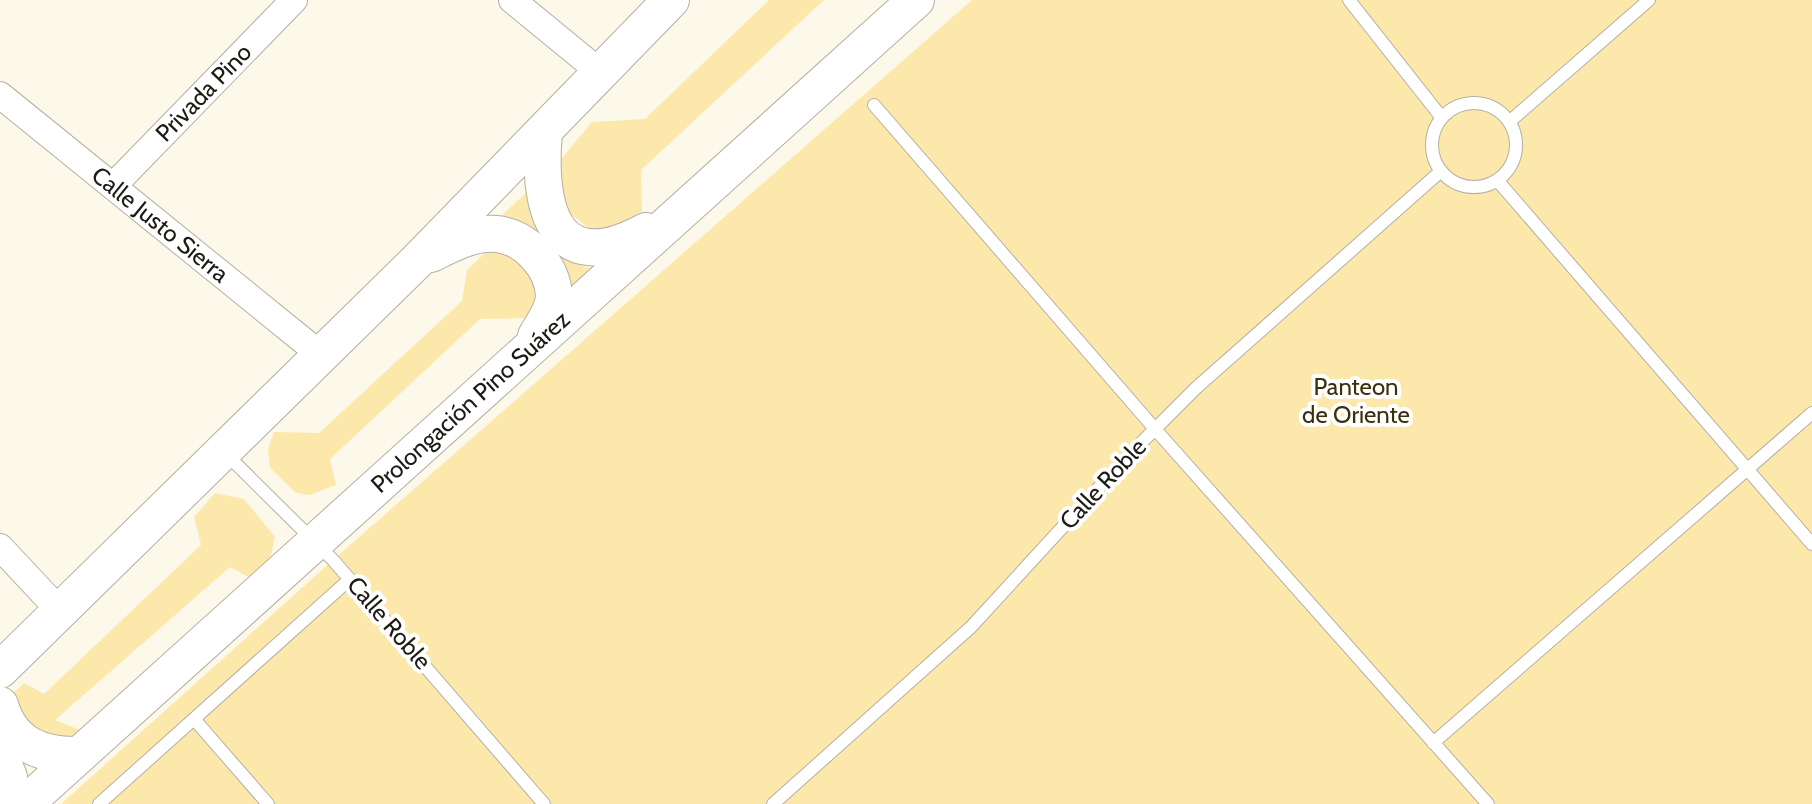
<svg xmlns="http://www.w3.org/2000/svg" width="1812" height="804" viewBox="0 0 1812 804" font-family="Cabin,sans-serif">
<rect width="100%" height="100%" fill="#fdf9ea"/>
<path fill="#fde8ac" d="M769 0H824L641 170 642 211 612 228 593 231 569 213 551 171 592 122 645 119Z
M972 0H1812V804H61L333 560Z
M532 187 564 257 585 267 606 270 572 300 493 224Z
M488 250 508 251 544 290 526 318 480 319 330 459 336 485 310 495 296 493 270 468 268 449 274 432 319 433 462 301 467 270Z
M215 493 244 499 275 537 270 559 256 581 230 567 55 720 85 732 53 750 29 745 11 695 24 683 44 694 201 545 194 517Z"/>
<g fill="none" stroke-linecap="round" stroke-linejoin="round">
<defs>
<path id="service" d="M1349 0 1442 118
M1432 145a42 42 0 1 1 84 0a42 42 0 1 1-84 0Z
M874 105 1155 429 1488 804
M1509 122 1649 0
M1497 180 1812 544
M225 453 333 560 544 804
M194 719 268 804
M1433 743 1812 413
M99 804 350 579
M773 804 971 627 1126 458 1196 388 1441 171"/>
<g id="minor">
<path d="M512 0 601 73"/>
<path id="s1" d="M0 95 321 355"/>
<path id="s2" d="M113 186 294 0"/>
<path d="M0 547 59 610"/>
</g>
<g id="secondary">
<path d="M544 132C537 208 554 281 646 231"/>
<path d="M431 254C451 244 473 232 496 234 525 236 554 267 554 297 553 311 543 324 536 336"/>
<path d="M0 670 417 261 671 0"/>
<path d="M0 705C11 744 41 756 79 755"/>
<path d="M0 755 9 777 6 804"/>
<path id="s3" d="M25 804 916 0"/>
</g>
</defs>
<use href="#service" stroke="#b4afa2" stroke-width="14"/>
<use href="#minor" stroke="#b4afa2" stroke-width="28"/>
<use href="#secondary" stroke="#b4afa2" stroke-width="38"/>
<use href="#service" stroke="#fff" stroke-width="12"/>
<use href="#minor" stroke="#fff" stroke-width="26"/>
<use href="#secondary" stroke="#fff" stroke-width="36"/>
</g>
<g text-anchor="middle" stroke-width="8" stroke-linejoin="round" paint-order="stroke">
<g font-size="24" fill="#1b1a15" stroke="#fff">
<text dy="8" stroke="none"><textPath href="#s2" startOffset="130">Privada Pino</textPath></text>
<text dy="8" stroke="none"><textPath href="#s1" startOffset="206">Calle Justo Sierra</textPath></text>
<text dy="8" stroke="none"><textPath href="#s3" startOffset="600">Prolongación Pino Suárez</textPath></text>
<text transform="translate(1103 484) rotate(-47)" y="8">Calle Roble</text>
<text transform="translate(389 623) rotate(49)" y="8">Calle Roble</text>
</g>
<g font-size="24" fill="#3b300d" stroke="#fff">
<text x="1356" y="395">Panteon<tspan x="1356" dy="28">de Oriente</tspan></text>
</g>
</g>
</svg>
